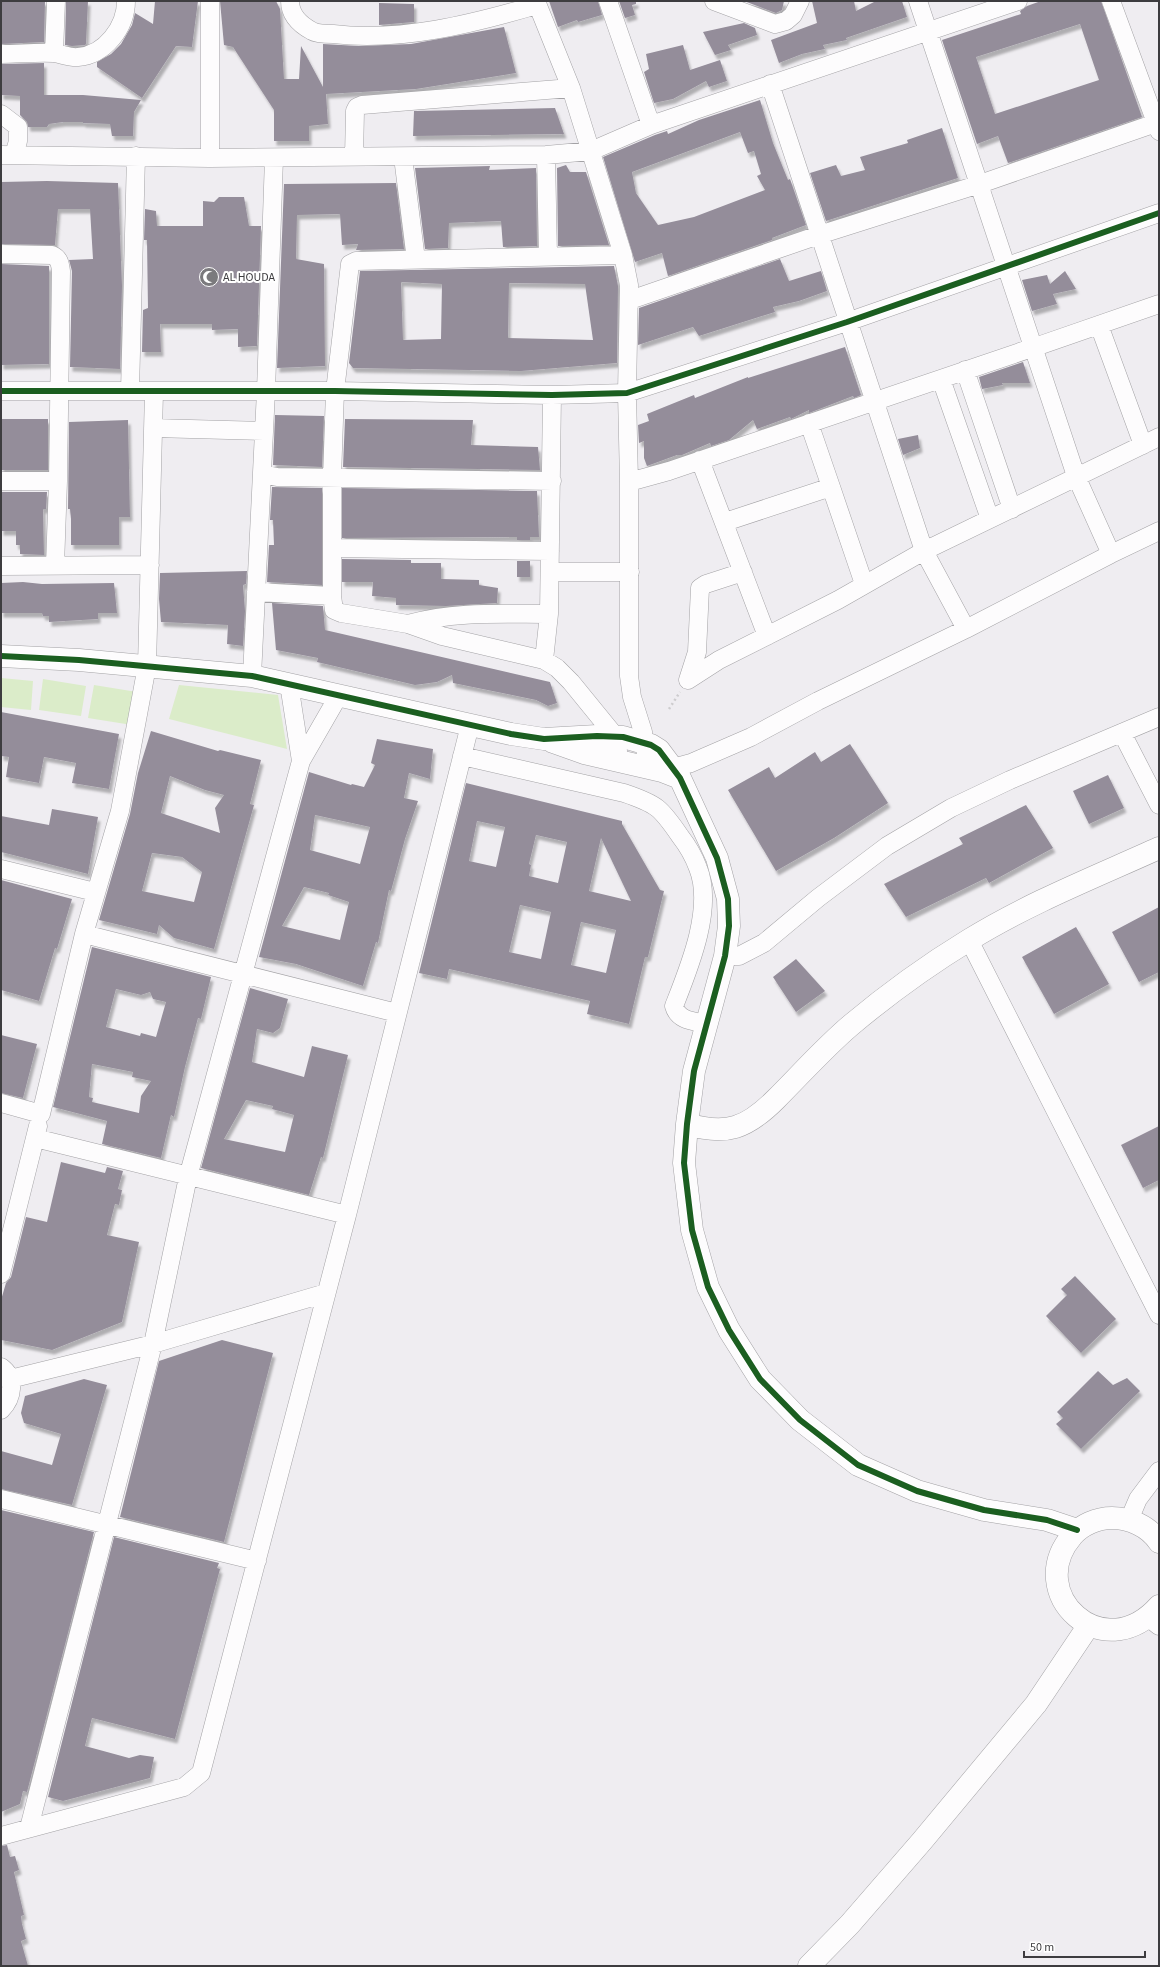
<svg xmlns="http://www.w3.org/2000/svg" width="1160" height="1967" viewBox="0 0 1160 1967" font-family="'Source Sans 3',sans-serif">
<defs>
<filter id="shadow"><feDropShadow dx="2.5" dy="4.5" stdDeviation="1" flood-color="#0004"/></filter>
</defs>
<rect width="100%" height="100%" fill="#efedf1"/>
<path fill="#dbecc9" d="M1 678 33 681 31 710 1 707Z
M43 679 86 686 81 716 39 710Z
M94 685 137 692 132 725 88 718Z
M179 685 278 695 287 749 169 719Z"/>
<path fill="#948d9a" fill-rule="evenodd" filter="url(#shadow)" d="M26 1H45L44 42 1 44V2Z
M66 1H88L86 44 85 45 72 46 65 45Z
M155 1H198L192 47 176 46 142 98 97 67V62L111 54 121 44 132 25 135 13 153 24Z
M220 1H276L280 9 284 79H299L301 46 323 87V44L359 46 411 44 504 27 516 73 416 89 326 94 328 124 309 126V141H274V110L233 47 224 45Z
M549 1H598L602 15 578 22 577 20 558 27Z
M619 1H636V4L632 5 635 15 625 18Z
M744 1H784L782 10 776 13Z
M812 1H854L856 11 876 1H902L907 17 846 38 847 40 823 45 825 49 802 54 779 63 771 40 817 23Z
M1041 1H1101L1142 117 1008 163 998 136 977 144 942 40 1021 14 1020 11 1027 6ZM1080 24 1099 80 995 114 976 57Z
M379 3 414 4V22L379 25Z
M744 23 755 28 757 35 728 45 731 50 715 55 703 32Z
M683 45 690 70 720 60 727 81 709 87 706 81 673 99 654 103 644 72 649 69 646 54Z
M44 63V95H83L141 100 134 112 133 136H112L110 124 83 123V122H63L49 124 47 127H28L27 122 20 115V96L1 95V64Z
M760 100 773 143 788 180 790 179 806 225 772 238V240L668 276 662 253 635 262 603 157 655 135 667 131 668 134 699 120ZM740 132 748 153 754 151 761 174 757 176 765 190 694 217 658 225 636 193 632 172Z
M555 108 564 134 413 136 414 111Z
M942 128 958 178 826 221 810 173 836 165 841 176 865 170 860 157 908 143 907 140Z
M566 165 570 172H586L609 245 558 246 557 168Z
M490 166 489 170 536 168 537 246 503 247 501 221 449 223 448 248 425 249 415 168Z
M47 181 118 183 122 286 120 369 70 367 72 271 69 260 93 259 90 209H58L55 245 1 244V182Z
M396 183 404 249 356 250 358 244 342 245 340 214 297 215 296 259 324 264 325 366 277 368 284 184Z
M219 197H244L249 226H261L257 346 238 347V329L212 330V324H160L161 352H142L143 310 148 308 147 240H144L145 209 156 211 157 226H203V201L214 202Z
M780 259 789 281 821 271 827 291 799 301 773 307 775 312 699 336 693 327 638 345 639 308Z
M1 264 49 266V364L1 365Z
M614 266 618 286 617 363 521 371 353 368 349 363 360 271ZM401 282 442 284 441 339 403 340ZM509 283 585 284 593 340 508 338Z
M1065 271 1076 289 1053 294 1057 304 1032 311 1022 280 1047 275 1050 284Z
M845 347 861 395 854 398 853 396 809 413V410L791 419 790 417 757 429 753 420 729 440 711 446 710 443 682 455H677L647 466 644 458V441L639 443 638 425 649 421 647 414 694 395 695 398 748 377V378Z
M1023 362 1030 383H1002L1003 385 982 389 979 377Z
M275 415 324 416 322 467 273 465Z
M1 419H48V470H1Z
M345 419 473 420 471 445 538 447 540 470 343 467Z
M128 420 130 517H119V545H71V519L70 509H68L69 422Z
M918 435 920 448 903 455 898 439Z
M272 487 322 488V585L267 582 269 545H274L273 520H270Z
M342 488 537 491 539 537H530V540H517V537L342 538Z
M1 492H47L46 509H43L44 555 20 554V545H16V531H1Z
M342 559 411 560V563H441V579L479 580V585L498 588 497 603 446 606 396 605V598L372 596 373 582H342Z
M517 561H530V577H517Z
M247 571 246 584 243 585 245 611 243 646 227 644 228 625 161 622 159 599 160 573Z
M23 582 42 584 114 583 117 613H98V619L49 622V616H43L42 613H1V583Z
M272 603 323 606 325 630 550 682 557 703 548 706 536 700 453 683 452 675 437 682 415 685 317 662 318 658 276 650Z
M1 712 119 734 109 789 72 783 76 763 44 757 39 783 6 777 9 757 1 756Z
M151 731 218 751 220 750 261 760 250 804 254 805 214 949 174 938 159 925 157 934 99 920 130 814 138 773ZM170 776 205 790 224 795 215 808 220 833 161 813ZM152 853 182 857 202 872 194 902 142 891Z
M377 739 433 749 430 779 409 773 404 798 418 801 405 839 391 891 389 890 378 943 376 942 363 986 296 964 259 957 309 772 351 785 352 784 364 787 375 765 371 763ZM315 815 370 827 360 864 310 850ZM304 887 329 893 328 895 349 902 340 940 282 926Z
M850 744 888 803 834 838 776 871 728 790 769 767 775 778 815 752 821 762Z
M1108 775 1124 808 1089 824 1073 791Z
M466 783 622 821V824L660 890 664 891 648 957H645L629 1024 587 1014 590 1001 449 969 447 979 419 973ZM477 821 505 827 496 867 469 861ZM536 835 567 842 558 883 529 876 531 865 529 864ZM601 838 631 901 589 891ZM520 905 551 912 541 959 509 952ZM581 922 616 930 606 973 571 965Z
M1026 805 1053 848 989 883 986 878 906 917 884 884 963 844 959 838Z
M52 809 98 817 88 874 1 852V816L49 825Z
M1 880 72 899 57 949 55 948 39 1001 1 990Z
M1159 907V972L1139 982 1112 932Z
M1076 927 1109 984 1054 1014 1022 957Z
M92 947 211 977 201 1019 198 1018 185 1067 174 1117 171 1115 161 1158 102 1144 107 1121 53 1107ZM116 989 141 995 150 992 153 999 166 1002 156 1037 141 1033 140 1036 106 1027ZM92 1064 133 1072 132 1077 151 1081 141 1096 139 1113 92 1102 93 1098 89 1097Z
M796 959 825 991 796 1012 773 977Z
M250 988 288 999 280 1028 273 1033 257 1029 252 1062 304 1077 312 1046 348 1055 323 1158 321 1157 309 1195 201 1168ZM246 1100 273 1106 272 1109 294 1115 285 1152 224 1139Z
M1 1035 37 1044 23 1098 1 1093Z
M1159 1126V1180L1143 1188 1121 1145Z
M61 1162 105 1173 107 1167 123 1171 118 1189 122 1190 119 1205 115 1204 107 1235 139 1242 122 1322 52 1350 1 1340V1300L6 1283 11 1277 26 1217 47 1222Z
M1075 1276 1116 1319 1081 1353 1046 1316 1067 1295 1061 1289Z
M222 1340 273 1353 224 1542 120 1517 159 1361Z
M1098 1371 1113 1385 1127 1378 1140 1391 1081 1449 1056 1424 1063 1418 1057 1412Z
M84 1379 107 1385 72 1505 1 1489V1451L52 1465 61 1434 24 1423 21 1413 25 1396Z
M1 1510 94 1532 27 1792 23 1791 20 1804 1 1812Z
M114 1537 219 1563 217 1568 220 1569 175 1739 92 1718 85 1746 129 1758 140 1755 154 1757 150 1778 63 1801 48 1797Z
M7 1845 10 1857 15 1856 19 1870 14 1872 24 1915 21 1916 22 1924 26 1939 21 1941 28 1966H1V1846Z"/>
<g fill="none" stroke-linecap="round" stroke-linejoin="round">
<defs>
<path id="street" d="M210 1V158
M290 1C290 15 299 24 312 31 317 34 326 34 333 34 401 42 472 24 537 5
M536 1 571 88 623 255 629 285 627 393 629 482V676L632 697 643 732 646 754
M608 1 651 125
M714 1 775 24 786 21 793 15 800 1
M918 1 1076 476 1111 554
M1111 1 1159 131
M54 53 56 1
M1 54C18 54 37 52 54 53 62 54 70 58 78 57 105 55 126 27 126 1
M770 84 924 551 966 629
M1 114 18 127V141L14 155
M1 155 210 158 546 155 591 151 651 125 1018 1
M546 155 548 256
M354 157 355 111 357 107 362 105 571 88
M403 157 416 260
M1 254 52 255C59 258 60 263 61 271L58 481 55 566
M630 300 819 235 980 184 1156 123
M1099 325 1143 445
M965 370 1012 509
M941 379 990 519
M1 391H335L552 395 627 393 847 322 1159 213
M130 391 136 156
M809 423 831 487
M153 428 264 431
M700 460 767 636
M262 474 277 477 552 481
M1 481H58
M629 482 669 471C832 416 996 361 1159 304
M725 522 831 487 864 584
M332 548 550 551
M1 566 150 565
M550 572H630
M256 592 332 596
M408 624C454 611 501 614 549 614
M544 660 549 614 552 395
M252 676 266 391 274 158
M688 680 719 660 838 600 924 551 1159 437
M688 680 697 652 700 588 706 584 743 572
M1122 733 1159 805
M462 756 624 793C657 804 661 808 680 836 687 845 694 857 698 868 714 908 689 968 674 1006 678 1021 694 1021 707 1024
M301 761 339 695
M615 761 618 751 615 736 571 682 557 668 544 660 442 636 408 624 341 613 334 610 332 596V478L335 391 350 264 356 261 623 255
M662 771 691 763 751 737 818 701 966 629 1111 554 1159 531
M1 869 95 892
M84 934 397 1013
M969 940 1159 1315
M725 956H739L764 943 818 898 887 846 951 808 1010 780 1159 717
M1 1103 41 1114 84 934 120 811 147 666 154 392
M35 1138 347 1215 470 725
M1 1274 38 1126
M1 1367C16 1378 13 1398 1 1410
M10 1379 153 1344 326 1293
M1 1499 257 1561
M1129 1520 1138 1499 1159 1471
M1149 1618 1159 1626
M29 1828 153 1344 188 1177 301 761 289 684
M1 1836 184 1787 201 1773 347 1215"/>
<path id="secondary" d="M1 656 79 660 252 676 511 734 544 739 597 736 623 737 651 745 659 750 680 778 717 858 728 899 729 926 725 956 694 1071 687 1124 684 1163 692 1230 708 1287 729 1330 760 1379 800 1420 858 1465 917 1491 984 1510 1047 1520 1077 1530
M553 742 584 753 662 771 680 778
M687 1124C727 1136 747 1128 776 1099 801 1074 825 1047 851 1025 888 994 928 965 969 940 1029 903 1095 877 1159 848
M1159 1542C1149 1526 1129 1518 1112 1518 1097 1518 1081 1525 1072 1536 1023 1593 1103 1669 1159 1606
M809 1966 850 1924 922 1841 1036 1704 1089 1625"/>
</defs>
<use href="#street" stroke="#a3a2a5" stroke-width="19"/>
<use href="#secondary" stroke="#a3a2a5" stroke-width="23"/>
<path stroke="#cdccce" stroke-width="2.5" stroke-dasharray="2 3" stroke-linecap="butt" d="M669 709 680 692"/>
<use href="#street" stroke="#fdfcfd" stroke-width="18"/>
<use href="#secondary" stroke="#fdfcfd" stroke-width="22"/>
<defs>
<path id="cycleway" d="M1 391H335L552 395 627 393 847 322 1159 213
M1 656 79 660 252 676 511 734 544 739 597 736 623 737 651 745 659 750 680 778 717 858 728 899 729 926 725 956 694 1071 687 1124 684 1163 692 1230 708 1287 729 1330 760 1379 800 1420 858 1465 917 1491 984 1510 1047 1520 1077 1530"/>
</defs>
<use href="#cycleway" stroke="#fff" stroke-width="8"/>
<use href="#cycleway" stroke="#1b5e20" stroke-width="6"/>
</g>
<defs>
<symbol id="mosque-disc" viewBox="-11 -11 22 22"><circle r="9.5" fill="#7b7a7d" stroke="#fff"/><path d="M3.5-4.9A6 6 0 1 0 3.5 4.9A5 5 0 1 1 3.5-4.9Z" fill="#fff"/></symbol>
</defs>
<g fill-rule="evenodd">
<use href="#mosque-disc" x="198" y="266" width="22" height="22"/>
</g>
<g text-anchor="middle" stroke-width="4" stroke-linejoin="round" paint-order="stroke">
<g font-size="12" fill="#3d3c3f" stroke="#fff" text-anchor="start">
<text x="223" y="281">AL HOUDA</text>
</g>
</g>
<rect width="1160" height="1967" fill="none" stroke="#3d3c3f" stroke-width="4"/>
<path d="M1024 1951v6h121v-6" fill="none" stroke="#3d3c3f" stroke-width="2"/>
<text x="1030" y="1951" font-size="12" fill="#3d3c3f" stroke="#ffffff" stroke-width="3" paint-order="stroke">50 m</text>
</svg>
